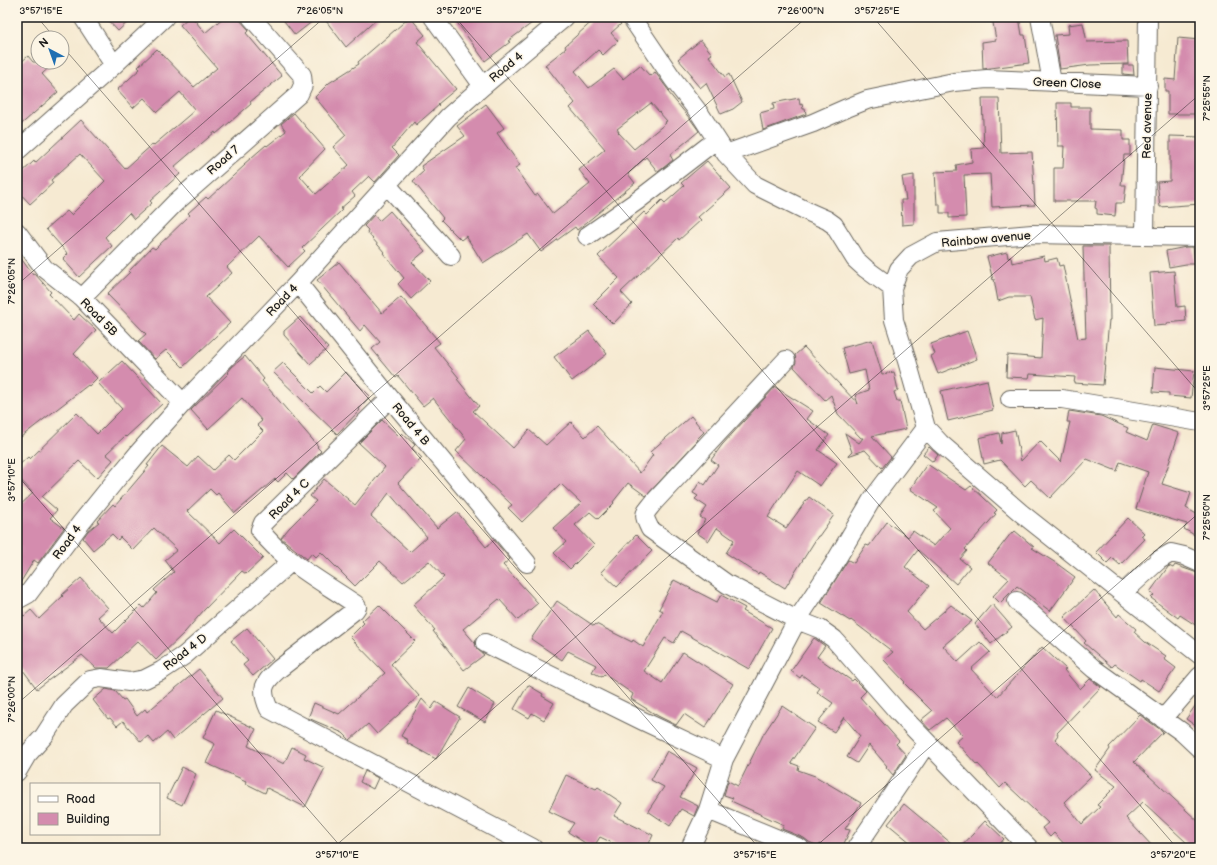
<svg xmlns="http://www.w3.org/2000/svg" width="1217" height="865" viewBox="0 0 1217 865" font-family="'Balsamiq Sans',sans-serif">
<rect width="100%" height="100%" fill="#fcf5e5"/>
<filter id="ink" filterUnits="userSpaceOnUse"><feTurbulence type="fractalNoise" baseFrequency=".025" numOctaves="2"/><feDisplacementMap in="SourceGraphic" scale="8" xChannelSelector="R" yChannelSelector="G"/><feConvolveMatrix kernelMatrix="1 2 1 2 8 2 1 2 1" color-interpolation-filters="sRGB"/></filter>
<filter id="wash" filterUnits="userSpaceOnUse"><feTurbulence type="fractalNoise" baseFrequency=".012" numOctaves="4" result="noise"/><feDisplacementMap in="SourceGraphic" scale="16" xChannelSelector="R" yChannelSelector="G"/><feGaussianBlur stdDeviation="0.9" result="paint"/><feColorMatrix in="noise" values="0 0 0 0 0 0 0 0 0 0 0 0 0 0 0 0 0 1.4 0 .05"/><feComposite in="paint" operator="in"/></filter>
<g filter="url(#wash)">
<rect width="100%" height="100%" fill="#f6ead2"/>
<g id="blocks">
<path fill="#d48cae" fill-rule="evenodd" d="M105 17H133L118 31Z
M189 17H192L205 33 224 17H237L249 30 246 33 282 76 250 102 251 104 216 134 215 132 174 167 180 174 150 201 152 203 134 219 129 213 105 237 112 246 79 277 63 259 68 254 46 229 67 211 71 215 105 181 80 154 51 180 53 183 30 204 17 190V177L34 161 35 163 81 120 125 169 153 144 154 145 195 110 180 92 157 112 144 98 133 108 117 90 140 69 138 67 157 49 194 87 217 68 180 25Z
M281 17H318L295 35Z
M323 17H379L346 47Z
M410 17 425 35 417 42 456 89 438 104 439 105 416 125 414 122 392 148 399 155 375 182 369 176 352 192 355 196 340 209 342 210 302 248 305 251 288 267 259 236 227 267 232 273 206 297 230 323 183 367 166 350 155 359 138 341 146 334 107 294 130 272 129 271 152 247 155 249 190 215 188 213 206 197 208 199 245 165 244 164 266 145 267 146 286 131 281 124 294 113 325 149 302 173V174L300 176 316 194 349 165 333 147 346 135 315 97 329 83 359 64 358 62Z
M462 17H540L508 41 510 42 485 61 456 21Z
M597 17H614L621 24 611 33 618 41 603 55 598 50 575 71 589 88 614 69 623 79 640 65 650 76 655 72 669 91 668 92 691 120 699 131 670 155 673 160 658 172 646 157 628 174 635 183 577 230 575 227 541 252 528 234 483 263 466 236 461 240 441 220 443 218 413 181 424 171 421 166 465 136 457 126 486 104 504 128 497 133 520 165 515 168 535 196 538 194 553 214 590 184 579 170 605 149 570 108 575 103 545 65 566 48 565 46ZM651 103 667 121 665 122 666 123 634 149 618 132H619L617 129Z
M992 17H1019L1022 35H1025L1029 63 983 69 982 42 996 40Z
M1083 23 1087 42 1127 41 1128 64 1090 65 1060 69 1055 35 1069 34 1068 25Z
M1178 38 1200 40V114H1168V91H1165V79L1175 80Z
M701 40 712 54 709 56 725 77 729 74 742 102 733 109 721 114 706 83 700 88 690 76 692 75 678 59Z
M28 56 33 62H55L42 74 58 92 17 128V66Z
M1123 65H1133L1134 75 1123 74Z
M799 98 800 105 802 104 803 109H805L806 114 763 130 760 113 774 109 773 103Z
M982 98H999L1001 153 1032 152 1035 205 992 207 990 174 964 175 966 217 949 218V213H940V204H937L935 172 957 171 956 165 972 162 971 149 984 148Z
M1057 103H1071V107H1090V129L1123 130V140H1130V155H1124L1121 185H1126L1124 203H1116L1115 216 1097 214V209L1095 208 1096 201H1054V168H1063L1064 146H1058Z
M1170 136 1200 137V204L1160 207 1157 182 1170 181Z
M707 161 731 188 698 217 701 220 679 240 678 238 621 292 632 304 613 324 593 304 619 278 598 256 644 212 647 215 662 200 665 203 684 186 681 183Z
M914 175V224L902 225 901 200H906L902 177Z
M390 211 425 251 412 262 430 281 411 299 398 284 404 278 383 253 384 252 367 232 368 230 364 226 374 215 379 221Z
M1083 246H1109L1110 320H1109L1103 385 1074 383 1075 377 1030 374 1029 378 1006 377 1007 355 1041 358 1043 318 1035 320 1030 297H1009L998 301 994 279 993 280 987 257 1007 252 1008 258 1011 257 1012 263 1044 256 1045 261 1057 258 1059 266 1063 265 1078 339 1086 338Z
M1186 247H1193L1195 264H1186L1169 267 1166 251Z
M17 253 33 275 35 274 51 292 49 294 74 320 79 314 96 330 74 354 97 378 89 386 88 385 17 440Z
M339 262 382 313 401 297 422 321 440 343 434 347 459 378 457 379 479 406 473 411 513 448 529 430 546 445 571 422 585 437 597 426 640 473 653 455 650 452 691 416 704 432 697 439 698 440 646 496 628 483 613 502 614 503 598 519 590 512 575 525 594 545 570 569 554 553 566 542 553 528 581 503 561 484 522 522 508 508 512 505 456 451 466 439 433 398 423 406 398 376 396 378 372 349 380 342 365 325 360 331 317 280Z
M1174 271 1177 307 1185 306 1186 321 1167 323V325L1154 326 1150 273Z
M300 317 328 348 310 364 284 335V331Z
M589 331 607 354 572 381 554 357Z
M967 331 977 359 938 374 931 356 935 354 931 344Z
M872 340 882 374 894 372 898 390 894 392 897 401H900L906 429 872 436 891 457 882 468 865 450 848 456 852 452 845 433 859 443 863 438H861L838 414 831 395 825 400 794 367 796 362 795 355 804 347 858 404 855 395 869 390 865 370 849 374 842 348Z
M245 356 264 379 262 381 318 446 317 447 321 451 293 479 287 473 278 482 275 479 235 513 218 493 216 495 210 489 187 511 220 543 234 529 263 558 246 574 242 571 204 610 185 632 156 660 138 641 109 668H96L82 655 37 689 17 662V610L24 616 31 610 39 619 63 596 62 595 81 578 108 608 98 617 113 633 141 605 144 608 157 593 154 590 174 572 165 560 177 550 154 528 133 550 120 537 118 540 112 534 93 550 83 538 88 531 99 522 97 521 113 504 115 506 149 466 147 465 162 446 188 467 198 456 213 470 229 455 234 460 263 431 257 425 262 421 242 398 208 429 191 410 229 373 228 372 232 367Z
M122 361 162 404 126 437 125 436 106 454 113 460 97 478 79 461 42 497 57 510 50 518 64 528 38 563 34 560 17 588V508L33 493 17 476V467L28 457 30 459 77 413 97 434 122 409 98 383Z
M283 363 313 393 320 386 326 392 346 372 370 396 359 409 360 410 337 434 273 372Z
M1155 367 1194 371 1191 398 1169 396V393L1153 392Z
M987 380 993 410 948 421 941 391Z
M775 387 813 411 807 419 829 435 818 450 837 463 820 486 798 471 768 517 786 528 809 497 834 515 819 536H818L785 588 759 572 758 574 726 553 734 540 717 528 709 541 697 533 705 520 700 517 707 507 695 499 698 496 693 493 700 481 705 485 718 465 711 460 722 445Z
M1069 411 1101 416 1128 428 1126 432 1147 441 1153 425 1179 433 1162 484 1191 493 1186 508 1200 516V538L1184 529 1187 524 1136 509 1148 472 1120 462 1117 471 1087 459 1050 498 1031 480 1025 486 1000 460 984 464 979 438 999 433 1001 444 1002 433 1015 430 1021 461 1040 441 1061 462 1070 422H1067Z
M382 420 399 436 402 433 415 445 412 448 422 458 398 483 437 528 457 512 486 547 494 540 510 559 503 565 538 603 518 620 499 599 463 629 475 643 477 649 484 655 464 670 433 631 435 630 413 605 444 577 429 561 403 582 380 561 355 586 321 552 316 557 312 553 307 559 281 538 289 528 316 501 310 496 324 479 355 505 385 467 359 443ZM389 493 427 537 410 552 371 516Z
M929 447 938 455 933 462 923 454Z
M927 464 966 490 971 486 997 510 994 513 996 514 965 549 967 551 960 559 970 567 956 584 918 550 905 567 929 586 907 612 923 629 951 605 972 621 943 646 958 662 980 642 990 652 971 669 997 697 1042 647 1066 669 1064 670 1080 689 1090 679 1101 687 1057 733 1058 735 1055 739 1091 776 1064 802 1082 824 1100 807 1097 805 1116 786 1095 770 1110 749 1109 747 1140 715 1161 730 1163 732 1134 762 1200 823V848H1182L1187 843 1143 802 1126 818 1154 848H1068L1054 833 1050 837 1042 828 1048 823 1005 783 1000 788 978 764 977 765 956 742 963 736 946 718 930 730 921 720 932 711 904 683 905 682 884 660 893 652 851 620 850 621 821 603 848 560 854 563 866 545 869 546 887 522 908 537 913 531 934 546 950 528 934 511 938 508 910 489Z
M1128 518 1144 533 1141 536 1145 539 1120 565 1112 558 1107 563 1096 552Z
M1015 531 1034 547 1032 548 1056 563 1075 577 1050 611 1017 586 1000 603 993 596 1009 579 988 563 1012 532 1013 533Z
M636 535 652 551 617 587 601 572Z
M1175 565 1200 574V628L1180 615 1178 618 1151 598 1154 595 1150 592 1168 567 1169 566 1173 568Z
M674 580 717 602 721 595 745 608 743 611 772 628 749 669 681 631 674 643 665 638 644 671 662 683 683 652 733 684 705 728 684 714 676 725 658 716 631 699 633 694 604 674 602 677 592 672 596 665 568 651 562 660 531 639 557 601 594 626 596 624 632 642 633 640 643 647 663 611 659 609Z
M1094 590 1117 617 1119 614 1136 629 1134 632 1145 642 1166 656 1164 659 1176 668 1159 691 1141 679 1140 681 1115 664 1112 667 1084 643 1086 641 1064 617Z
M992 604 1012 627 991 644 975 624Z
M379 605 415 641 391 664 419 696 377 734 368 724 350 740 343 733 308 718 314 703 339 714 385 673 350 637 364 623 362 621Z
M247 628 273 659 253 676 243 665 248 661 231 641Z
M814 638 825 646 817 657 852 681 854 679 866 691 860 697 899 741 896 744 906 755 893 775 886 767 887 766 869 745 857 763 847 757 860 736 844 717 834 732 818 722 833 703 817 692 820 688 802 675 800 678 791 671Z
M199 669 223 698 173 740 167 732 154 743 148 736 141 742 123 721 117 726 110 718 108 719 93 700 106 689 115 691 123 700 125 699 137 716 145 709 147 712Z
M528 685 543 694 542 696 554 703 544 720 532 713 529 718 514 709Z
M469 688 495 704 485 722 458 707Z
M422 699 431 709 436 702 460 717 436 759 407 743 408 740 401 736Z
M1200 699V729L1186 719Z
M782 706 815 728 791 763 799 766 798 770 815 776 861 803 845 829 850 830 842 848H829L819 844 818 846 809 842 804 838 782 829 784 825 731 801 733 798 724 795 728 781 738 786 763 735Z
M216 710 256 729 248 746 284 764 292 747 306 754 304 758 325 768 305 807 267 788 265 793 245 783 246 781 206 763 215 744 203 738Z
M667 751 697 768 680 797 698 806 694 816 681 809 670 826 648 811 664 787 651 780Z
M182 767 196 774 182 805 167 798Z
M365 771 378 778 373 789 360 782Z
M566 775 596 789 598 787 622 803 614 816 653 835 647 848H623L600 837 593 848 568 832 574 823 549 811Z
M904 804 957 848H917L888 824Z
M985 821 1004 839 996 848H960Z"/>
</g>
</g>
<g filter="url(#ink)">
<use href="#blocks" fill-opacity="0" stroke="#68645c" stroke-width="1"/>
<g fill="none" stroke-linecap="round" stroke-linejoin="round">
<defs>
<path id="minor" d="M83 17 114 65
M433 17 483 86
M631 17 673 79 700 114 726 154 755 185 811 213 827 220 834 225 855 259 866 269 892 288
M1040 17 1052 82
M17 151 114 65 165 17
M726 154 813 123 847 108 867 100 954 82 987 79 1148 86
M387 185 451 256
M17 232 44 268 82 298 183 403
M587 236 637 201 716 140
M1145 236 1148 17
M1200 237 1032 234 937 242 911 256 899 269 892 288 894 320 907 361 926 428 940 443 1021 513 1200 655
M298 283 390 398 527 563
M82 298 175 203 299 94 303 85 302 75 251 17
M786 360 654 502C644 515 642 513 650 529L727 584 797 620 820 629 834 639 898 712 1029 848
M390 398 263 523 260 530C283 561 323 582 355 604L357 607 355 610 279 669C263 683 260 689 269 709L533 848
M1010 399H1062L1200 422
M1123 593 1159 560 1171 553 1184 556 1200 563
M17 600 28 594 81 523 115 481 140 451 183 403 298 283 448 117 483 86 565 17
M1017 601 1094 669 1182 732 1200 749
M485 643 643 721 724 759
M1163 719 1200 676
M17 772 27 755 44 736 64 705 90 680 101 678 129 682 145 679 161 671 185 655 292 561
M708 810 800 848
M690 848 708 810 724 759 797 620 832 567 871 501 926 428
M856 848 927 743"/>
</defs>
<use href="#minor" stroke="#68645c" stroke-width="20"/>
<use href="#minor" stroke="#fff" stroke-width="18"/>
</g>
</g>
<path fill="none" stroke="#1c1c1c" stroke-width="1" stroke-opacity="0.45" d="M37 17 55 38M455 17 1177 848M873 17 1200 394M62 46 759 848M17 285 325 17M17 475 342 848M17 704 807 17M333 848 1200 94M814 848 1200 512"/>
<g text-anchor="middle" stroke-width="3" stroke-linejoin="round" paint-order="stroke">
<g font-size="12" fill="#1c1c1c" stroke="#fcf5e5">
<text transform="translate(506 67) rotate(-40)" y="4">Road 4</text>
<text transform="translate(1067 83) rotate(2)" y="4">Green Close</text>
<text transform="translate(1147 126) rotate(-89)" y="4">Red avenue</text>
<text transform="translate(223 160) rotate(-41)" y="4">Road 7</text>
<text transform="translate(986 239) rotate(-5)" y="4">Rainbow avenue</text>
<text transform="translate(282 300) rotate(-46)" y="4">Road 4</text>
<text transform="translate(99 317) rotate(45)" y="4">Road 5B</text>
<text transform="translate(411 424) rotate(50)" y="4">Road 4 B</text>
<text transform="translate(289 499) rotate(-45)" y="4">Road 4 C</text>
<text transform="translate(67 542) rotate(-54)" y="4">Road 4</text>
<text transform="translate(185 652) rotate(-38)" y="4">Road 4 D</text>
</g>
</g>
<rect width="1217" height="865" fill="none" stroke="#fcf5e5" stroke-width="44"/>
<rect x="30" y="783" width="130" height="52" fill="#fcf5e5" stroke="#a29e95"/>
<rect x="38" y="796" width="20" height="6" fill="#ffffff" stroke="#a29e95"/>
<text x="66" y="803" font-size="12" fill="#1c1c1c">Road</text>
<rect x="38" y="813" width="20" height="12" fill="#d48cae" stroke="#a29e95"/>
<text x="66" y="823" font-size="12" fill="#1c1c1c">Building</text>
<g transform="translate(50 50) rotate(319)"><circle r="19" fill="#fcf5e5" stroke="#a29e95"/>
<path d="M0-3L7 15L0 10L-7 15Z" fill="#1f6fb2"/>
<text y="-6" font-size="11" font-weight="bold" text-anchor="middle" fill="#1c1c1c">N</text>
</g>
<rect x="22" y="22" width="1173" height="821" fill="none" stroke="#1c1c1c" stroke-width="1.5"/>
<g font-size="10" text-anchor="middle" fill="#1c1c1c">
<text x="41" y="14">3°57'15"E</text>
<text x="320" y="14">7°26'05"N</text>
<text x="459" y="14">3°57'20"E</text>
<text x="801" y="14">7°26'00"N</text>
<text x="877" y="14">3°57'25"E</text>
<text transform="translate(1206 98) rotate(-90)" y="4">7°25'55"N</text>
<text transform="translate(11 281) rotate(-90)" y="4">7°26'05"N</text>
<text transform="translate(1206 388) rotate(-90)" y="4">3°57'25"E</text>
<text transform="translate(11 480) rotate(-90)" y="4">3°57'10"E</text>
<text transform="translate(1206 517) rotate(-90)" y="4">7°25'50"N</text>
<text transform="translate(11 699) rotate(-90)" y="4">7°26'00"N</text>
<text x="337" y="858">3°57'10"E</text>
<text x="755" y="858">3°57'15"E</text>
<text x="1173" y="858">3°57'20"E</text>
</g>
</svg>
